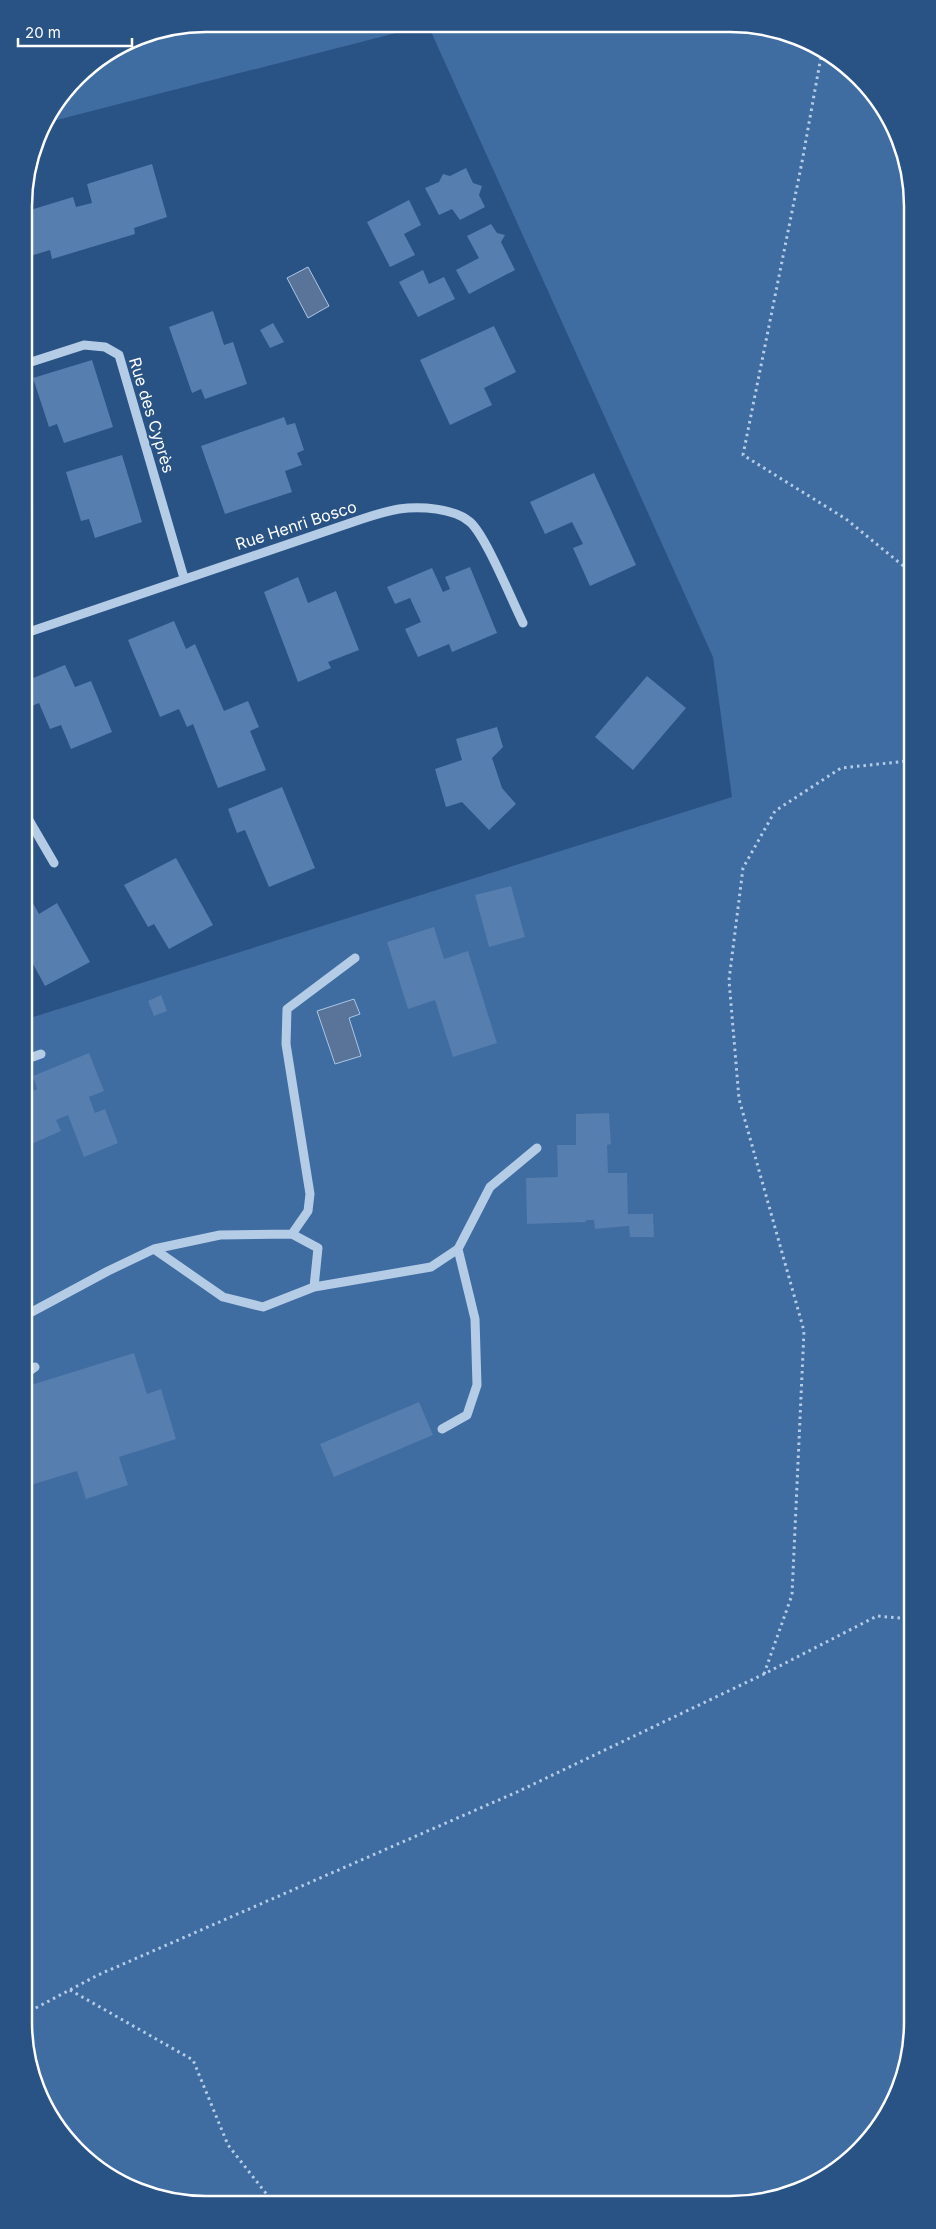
<svg xmlns="http://www.w3.org/2000/svg" width="936" height="2229" viewBox="0 0 936 2229" font-family="Inter,sans-serif">
<rect width="100%" height="100%" fill="#2a5385"/>
<path fill="#3f6ca1" d="M207 24 427 25 45 123 86 69 137 38Z
M428 25 765 27 810 43 858 77 888 115 906 160 912 2034 898 2092 867 2143 831 2175 776 2199 171 2202 126 2187 86 2160 48 2114 30 2069 27 1019 732 797 713 657Z"/>
<path fill="#597498" stroke="#aac7e7" d="M308 267 329 306 308 318 287 278Z
M354 999 360 1014 349 1018 361 1056 335 1064 317 1011Z"/>
<path fill="#567eae" d="M152 164 167 217 134 228 135 234 52 259 50 250 24 258V212L73 197 76 207 92 203 87 184Z
M466 168 473 183 482 186 479 195 485 207 460 220 452 209 439 215 425 188 439 182 443 174 450 176Z
M409 200 421 225 404 234 415 255 390 267 367 222Z
M491 224 497 233 505 235 501 242 515 270 469 294 456 270 479 258 467 236Z
M423 270 429 284 444 277 455 299 418 317 399 282Z
M213 311 224 345 233 342 247 384 205 399 201 389 192 393 169 327Z
M273 323 284 342 270 348 260 330Z
M494 326 516 372 484 388 492 405 450 425 420 360Z
M92 360 113 427 64 443 57 424 49 427 33 378Z
M284 417 287 425 295 423 304 450 297 453 302 465 285 471 292 492 225 514 201 446Z
M122 455 142 522 95 538 89 519 81 521 66 472Z
M594 473 636 565 590 586 573 548 583 544 572 522 545 534 530 502Z
M470 567 497 633 452 652 449 644 418 657 405 629 421 622 410 598 395 604 387 587 432 568 443 592 450 589 445 577Z
M298 577 308 603 336 591 359 650 328 662 331 668 298 682 264 592Z
M174 621 186 649 195 644 224 711 248 701 259 727 250 731 266 770 218 788 193 724 187 727 179 709 160 717 128 640Z
M65 665 75 687 91 681 112 732 71 749 61 725 50 729 39 703 32 706 26 691V681Z
M647 676 686 708 633 770 595 737Z
M497 727 503 747 492 758 502 788 516 804 489 830 462 802 446 807 435 769 462 760 456 739Z
M282 787 315 868 269 887 245 830 237 833 228 809Z
M176 858 213 925 169 949 154 924 148 927 124 885Z
M511 886 525 937 489 947 475 895Z
M26 891 39 914 57 903 90 962 45 986 26 951Z
M434 927 444 959 468 951 497 1043 453 1057 435 1000 408 1009 387 942Z
M161 995 167 1011 154 1016 148 1001Z
M89 1053 104 1091 89 1097 95 1113 105 1109 118 1143 84 1157 68 1115 56 1120 61 1131 27 1146V1093L37 1089 33 1076Z
M609 1113 611 1144 607 1145 608 1173H627L628 1214H653L654 1237H630L629 1226 595 1229 594 1220H586V1222L527 1224 526 1178 558 1177 557 1145H576V1114Z
M134 1353 147 1394 161 1389 176 1439 119 1457 128 1485 86 1499 77 1471 31 1485 28 1477V1386Z
M419 1402 433 1435 334 1477 320 1444Z"/>
<g fill="none" stroke-linecap="round" stroke-linejoin="round">
<path stroke="#b5cce7" stroke-width="3" stroke-dasharray="2.5 4" stroke-linecap="butt" d="M822 51 802 162 743 455 846 519 907 569
M764 1674 792 1595 804 1331 739 1099 729 980 743 868 775 811 841 768 908 761
M70 1990 193 2060 228 2145 272 2201
M30 2011 98 1975 517 1792 764 1674 877 1616 911 1619"/>
<path stroke="#b5cce7" stroke-width="9" d="M25 364 84 345 105 347 119 355 184 578
M26 633 362 519C374 515 387 511 399 509 420 506 454 508 470 522 486 536 512 601 523 623
M26 815 54 863
M27 1059 41 1054
M292 1234 308 1211 310 1194 286 1044 287 1009 355 958
M314 1287 431 1267 458 1249 490 1187 537 1148
M28 1314 108 1271 154 1249 220 1235 292 1234 318 1248 314 1287 263 1307 223 1297 154 1249
M28 1372 35 1367
M442 1429 467 1415 477 1385 475 1319 458 1249"/>
</g>
<g text-anchor="middle" stroke-width="4" stroke-linejoin="round" paint-order="stroke">
<g font-size="16" fill="#fff" stroke="#2a5385">
<text transform="translate(152 415) rotate(73)" y="6">Rue des Cyprès</text>
<text transform="translate(296 525) rotate(-18)" y="6">Rue Henri Bosco</text>
</g>
</g>
<path d="M0 0H936V2229H0ZM206 32H730A174 174 0 0 1 904 206V2022A174 174 0 0 1 730 2196H206A174 174 0 0 1 32 2022V206A174 174 0 0 1 206 32Z" fill="#2a5385" fill-rule="evenodd"/>
<path fill="none" stroke="#fff" stroke-width="2.5" d="M206 32H730A174 174 0 0 1 904 206V2022A174 174 0 0 1 730 2196H206A174 174 0 0 1 32 2022V206A174 174 0 0 1 206 32Z"/>
<path d="M18 38v8h114v-8" fill="none" stroke="#ffffff" stroke-width="2.5"/>
<text x="25" y="38" font-size="15" fill="#ffffff" stroke="#2a5385" stroke-width="4" paint-order="stroke">20 m</text>
</svg>
